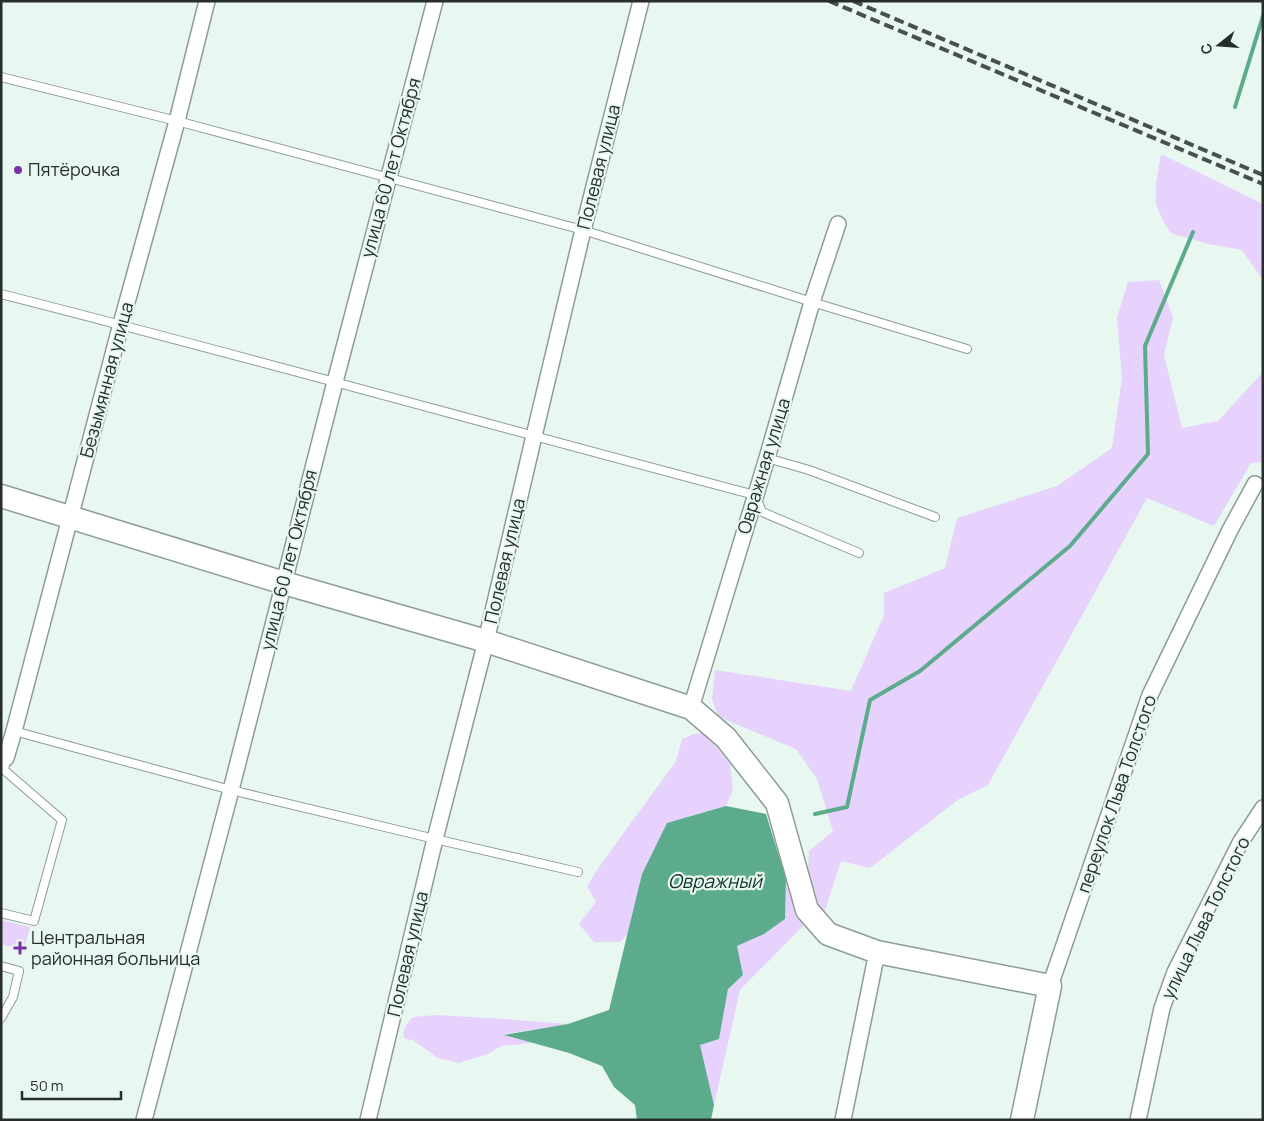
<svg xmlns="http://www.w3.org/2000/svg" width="1264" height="1121" viewBox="0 0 1264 1121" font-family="Manrope,sans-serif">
<rect width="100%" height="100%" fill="#e8f8f0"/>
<path fill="#e7d1fd" d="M1161 154 1263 204V280L1242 250 1208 244 1171 233 1164 223 1156 205V184Z
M1159 280 1173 317 1164 355 1182 428 1218 421 1263 372V462L1251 463 1214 526 1147 498 988 785 959 799 870 868 841 861 823 916 808 874 809 851 833 831 817 779 796 749 733 723 718 716 712 699 715 670 851 691 884 615V593L945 568 957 518 1057 486 1112 448 1122 378 1117 318 1128 282Z
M703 733 715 745 730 764 733 789 726 806 667 824 642 874 628 934 620 942H594L579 924 596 902 587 886 599 867 676 761 682 739 694 734Z
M786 879 803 926 740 990 714 1105 699 1045 719 1039 728 989 743 975 736 946 764 934 785 919Z
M1 920 30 927 24 950 1 944Z
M436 1015 505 1019 568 1024 505 1034 533 1043 501 1046 488 1054 459 1063 438 1058 413 1040 405 1039 403 1033 406 1025 413 1017Z"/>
<path fill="#5dab8d" d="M726 806 766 814 786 879 785 919 764 934 737 946 743 975 728 989 719 1039 700 1045 714 1105 711 1120H637L635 1105 614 1087 602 1066 569 1053 504 1035 568 1024 609 1010 642 874 667 823Z"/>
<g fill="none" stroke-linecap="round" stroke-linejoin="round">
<path stroke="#5dab8d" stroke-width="4" d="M1235 107 1263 16
M815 814 847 807 870 700 920 671 1070 546 1148 454 1145 346 1193 232"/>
<defs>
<path id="lane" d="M1 77 177 121 583 230 812 302 967 349
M1 294C253 358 504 429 755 495L762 512 859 553
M767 458 809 470 935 517
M14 731 231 790 435 839 578 872
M1 913 34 921 62 820 4 770 6 758
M1 966 19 971 13 997 1 1018"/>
<path id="street" d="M691 708 767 458 812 302 838 224
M6 758 14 731 121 324 177 121 207 1
M1050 986 1150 695 1230 530 1255 484
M144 1120 231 790 335 382 435 1
M368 1120 435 839 486 641 534 436 583 230 641 1
M843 1120 877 952
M1138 1120 1162 1008 1175 972 1240 843 1263 808"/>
<path id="secondary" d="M1 496 284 583 486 641 691 708 726 738 777 803 807 910 828 934 877 952 1050 986 1022 1120"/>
</defs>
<use href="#lane" stroke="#8d9c95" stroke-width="10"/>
<use href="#street" stroke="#8d9c95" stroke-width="18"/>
<use href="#secondary" stroke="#8d9c95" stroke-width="25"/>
<use href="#lane" stroke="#fff" stroke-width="8"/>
<use href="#street" stroke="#fff" stroke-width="15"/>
<use href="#secondary" stroke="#fff" stroke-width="22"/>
<path stroke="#49504c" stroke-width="4" stroke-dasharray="10 5" stroke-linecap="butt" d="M829 1 1263 184
M853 1 1263 175"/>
</g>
<g fill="#7733a7" stroke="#e8f8f0" stroke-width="2">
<circle cx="18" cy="170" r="5"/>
<path d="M17.5 940.5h5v5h5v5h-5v5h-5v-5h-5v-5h5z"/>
</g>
<g text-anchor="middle" stroke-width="4.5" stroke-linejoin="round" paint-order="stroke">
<g font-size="18" fill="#272d2a" stroke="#e8f8f0">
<text transform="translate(599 167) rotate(-76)" y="6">Полевая улица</text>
<text transform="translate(391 168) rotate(-75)" y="6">улица 60 лет Октября</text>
<text transform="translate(107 380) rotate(-75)" y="6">Безымянная улица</text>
<text transform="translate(764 466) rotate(-73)" y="6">Овражная улица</text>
<text transform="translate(289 560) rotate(-76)" y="6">улица 60 лет Октября</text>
<text transform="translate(505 561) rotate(-77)" y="6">Полевая улица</text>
<text transform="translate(1117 794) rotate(-71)" y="6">переулок Льва Толстого</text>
<text transform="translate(1206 918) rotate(-64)" y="6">улица Льва Толстого</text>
<text transform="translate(408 954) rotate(-77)" y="6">Полевая улица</text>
</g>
<g font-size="18" fill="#272d2a" stroke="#e8f8f0" text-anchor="start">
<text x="28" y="176">Пятёрочка</text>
<text x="31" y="944">Центральная<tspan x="31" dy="21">районная больница</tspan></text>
</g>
<g font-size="19" font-style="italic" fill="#103427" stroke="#e8f8f0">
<text x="715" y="888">Овражный</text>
</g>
</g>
<rect width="1264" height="1121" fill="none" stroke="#272d2a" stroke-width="5"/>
<g transform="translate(1219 45) rotate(253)" stroke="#e8f8f0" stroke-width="4" paint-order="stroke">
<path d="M0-4L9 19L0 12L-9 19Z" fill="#272d2a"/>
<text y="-8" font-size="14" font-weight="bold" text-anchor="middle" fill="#272d2a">С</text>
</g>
<path d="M22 1091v8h99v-8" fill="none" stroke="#272d2a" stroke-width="2.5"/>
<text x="30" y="1091" font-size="15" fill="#272d2a" stroke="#e8f8f0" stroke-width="4" paint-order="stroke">50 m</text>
</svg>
